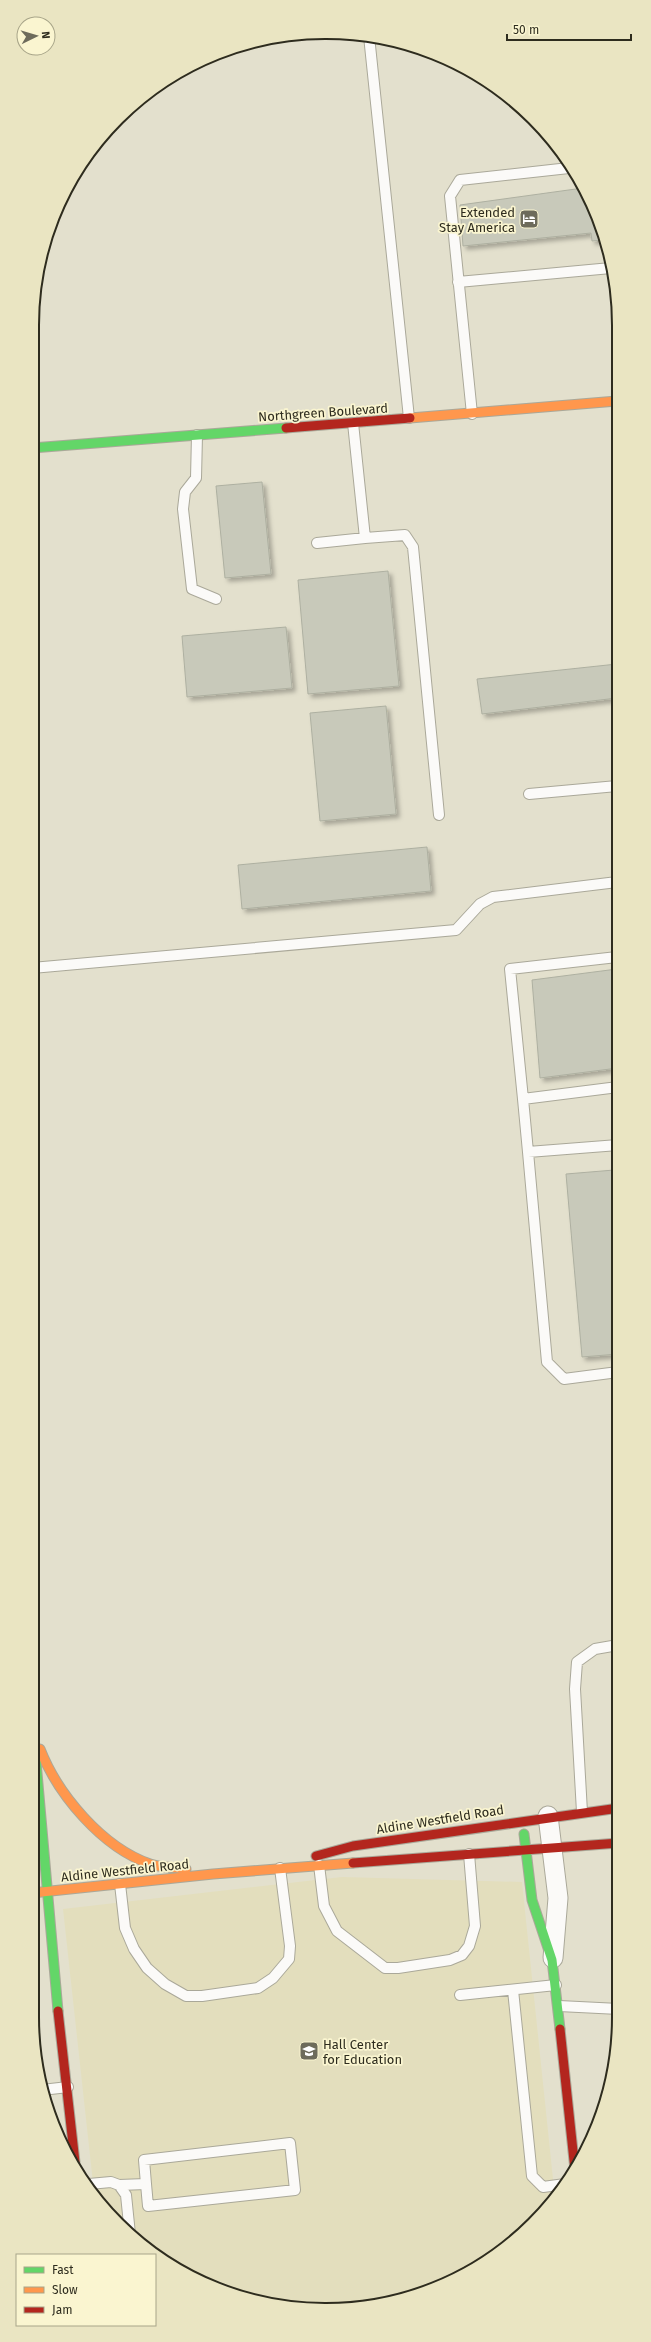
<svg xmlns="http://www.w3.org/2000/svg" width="651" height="2342" viewBox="0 0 651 2342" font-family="'Fira Sans',sans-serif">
<defs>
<filter id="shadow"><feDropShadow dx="3.5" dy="3.5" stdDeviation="2" flood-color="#0004"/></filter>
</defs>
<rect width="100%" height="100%" fill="#e3e0cd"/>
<path fill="#e3debd" d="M342 1877 522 1882 555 2198 546 2210 504 2249 456 2280 402 2300 306 2309 249 2300 195 2280 147 2249 105 2210 94 2192 63 1909Z"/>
<path fill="#c8c9ba" stroke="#aeb0a1" filter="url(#shadow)" d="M583 188 589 196 602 240 592 241 591 233 463 246 460 205Z
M262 482 271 574 225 578 216 486Z
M388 571 399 686 308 694 298 580Z
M286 627 292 688 187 697 182 636Z
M617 664V698L482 714 477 679Z
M386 706 396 814 320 821 310 713Z
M427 847 431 891 242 909 238 865Z
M617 969 618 1068 540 1078 532 980Z
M614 1170 618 1221V1354L582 1357 566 1174Z"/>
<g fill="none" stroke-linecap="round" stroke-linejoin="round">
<defs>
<path id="lane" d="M369 36 409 418
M458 282 611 268
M472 414 450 196 460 180 569 168
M353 423 365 538 405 535 413 547 439 815
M197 435 196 478 185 492 183 509 192 589 216 599
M317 543 365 538
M529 794 617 786
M617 957 510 969 523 1099 618 1087
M32 968 456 930 480 904 493 897 617 882
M523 1099 528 1152
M618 1145 528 1152 547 1362 564 1379 618 1372
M582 1812 575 1689 577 1662 595 1649 618 1645
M319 1865 324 1906 337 1931 385 1968H398L450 1960 462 1955 469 1946 475 1926 469 1854
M120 1884 125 1928 134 1949 147 1968 165 1984 186 1996H202L258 1988 273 1978 289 1959 290 1946 280 1868
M513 1990 532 2176 543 2187 565 2184
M460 1995 556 1985
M559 2006 619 2009
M42 2090 68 2087
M89 2184 111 2182 119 2185 126 2195 130 2234
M119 2185 146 2184 144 2160 290 2143 295 2190 148 2206 146 2184"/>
<path id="street" d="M548 1816 558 1898 553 1958"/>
<path id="fast" d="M32 448 286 428
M32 1716 58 2011
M524 1834 532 1900 552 1960 560 2029"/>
<path id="slow" d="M410 418 617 401
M40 1749C58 1795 102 1847 150 1864 161 1868 174 1867 186 1869
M32 1893 213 1874 353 1863"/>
<path id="jam" d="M286 428 410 418
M316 1856 353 1846 619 1808
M353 1863 619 1843
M58 2011 75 2162
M560 2029 575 2170"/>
</defs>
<use href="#lane" stroke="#aaa899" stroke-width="12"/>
<use href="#street" stroke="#aaa899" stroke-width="21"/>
<use href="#fast" stroke="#aaa899" stroke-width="11"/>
<use href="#slow" stroke="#aaa899" stroke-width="11"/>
<use href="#jam" stroke="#aaa899" stroke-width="11"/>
<use href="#lane" stroke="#fbfaf8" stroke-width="10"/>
<use href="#street" stroke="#fbfaf8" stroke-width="19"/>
<use href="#fast" stroke="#63d668" stroke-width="9"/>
<use href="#slow" stroke="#ff974d" stroke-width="9"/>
<use href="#jam" stroke="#b3261e" stroke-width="9"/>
</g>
<defs>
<symbol id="hotel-square" viewBox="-11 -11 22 22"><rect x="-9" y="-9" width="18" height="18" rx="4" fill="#6d6b5b" stroke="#faf5d0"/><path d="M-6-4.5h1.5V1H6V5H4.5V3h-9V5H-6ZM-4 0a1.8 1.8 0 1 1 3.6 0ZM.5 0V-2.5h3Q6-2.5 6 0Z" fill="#fff"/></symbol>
<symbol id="school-square" viewBox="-11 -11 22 22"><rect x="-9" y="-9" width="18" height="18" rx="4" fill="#6d6b5b" stroke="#faf5d0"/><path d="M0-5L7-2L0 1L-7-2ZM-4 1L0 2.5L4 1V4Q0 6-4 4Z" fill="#fff"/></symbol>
</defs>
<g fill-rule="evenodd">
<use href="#hotel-square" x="518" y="208" width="22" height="22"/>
<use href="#school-square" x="298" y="2040" width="22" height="22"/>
</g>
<g text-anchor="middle" stroke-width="3.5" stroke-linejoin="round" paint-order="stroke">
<g font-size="13" fill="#2e2c1e" stroke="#faf5d0" text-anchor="end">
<text x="515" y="217">Extended<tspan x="515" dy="15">Stay America</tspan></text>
<text x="323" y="2049" text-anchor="start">Hall Center<tspan x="323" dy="15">for Education</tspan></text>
</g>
<g font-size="13" fill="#2e2c1e" stroke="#faf5d0">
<text transform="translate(323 412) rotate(-4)" y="5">Northgreen Boulevard</text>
<text transform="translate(440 1819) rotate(-9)" y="5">Aldine Westfield Road</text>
<text transform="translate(125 1870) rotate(-6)" y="5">Aldine Westfield Road</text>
</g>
</g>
<path d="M0 0H651V2342H0ZM325 39H326A286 286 0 0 1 612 325V2017A286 286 0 0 1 326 2303H325A286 286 0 0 1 39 2017V325A286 286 0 0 1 325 39Z" fill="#eae5c2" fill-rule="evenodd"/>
<path fill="none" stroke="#2e2c1e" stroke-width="2" d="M325 39H326A286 286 0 0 1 612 325V2017A286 286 0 0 1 326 2303H325A286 286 0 0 1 39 2017V325A286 286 0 0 1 325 39Z"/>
<rect x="16" y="2254" width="140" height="72" fill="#faf5d0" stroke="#a8a589"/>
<rect x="24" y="2267" width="20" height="6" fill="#63d668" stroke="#a8a589"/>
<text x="52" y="2274" font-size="12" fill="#2e2c1e">Fast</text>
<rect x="24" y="2287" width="20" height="6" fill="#ff974d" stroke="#a8a589"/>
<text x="52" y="2294" font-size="12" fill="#2e2c1e">Slow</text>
<rect x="24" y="2307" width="20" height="6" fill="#b3261e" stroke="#a8a589"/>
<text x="52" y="2314" font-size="12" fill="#2e2c1e">Jam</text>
<g transform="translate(36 36) rotate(85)"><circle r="19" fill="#faf5d0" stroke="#a8a589"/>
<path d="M0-3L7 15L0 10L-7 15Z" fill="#6d6b5b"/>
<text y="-6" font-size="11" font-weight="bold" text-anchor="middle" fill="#2e2c1e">N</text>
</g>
<path d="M507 34v6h124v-6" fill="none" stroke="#2e2c1e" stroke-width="2"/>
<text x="513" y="34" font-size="12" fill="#2e2c1e" stroke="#faf5d0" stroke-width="3" paint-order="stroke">50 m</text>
</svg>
